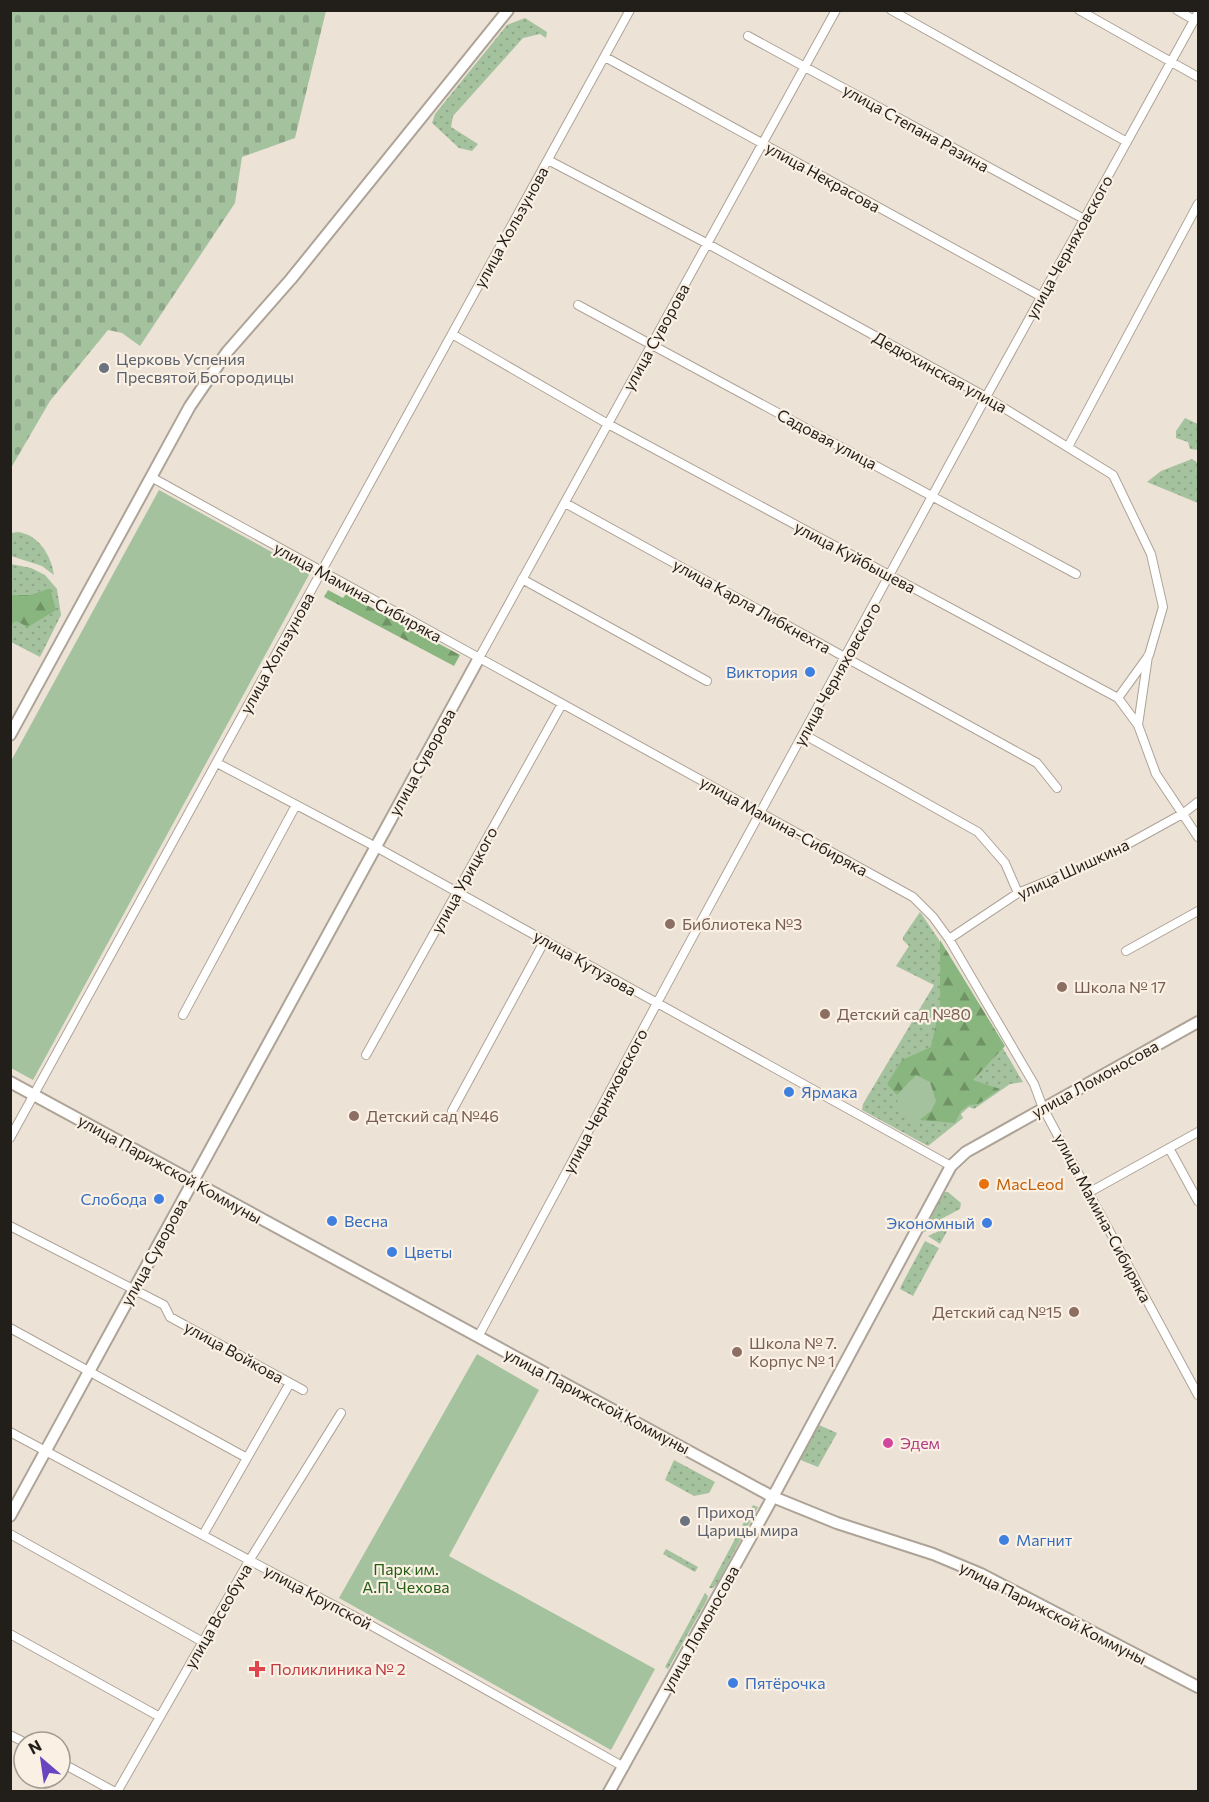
<svg xmlns="http://www.w3.org/2000/svg" width="1209" height="1802" viewBox="0 0 1209 1802" font-family="Commissioner,sans-serif">
<defs>
<pattern id="grass-dots" width="8" height="8" patternUnits="userSpaceOnUse" patternTransform="scale(1.5)"><rect width="8" height="8" fill="#a5c29e"/><path d="M2 2h.1M6 6h.1" fill="none" stroke="#8ea688" stroke-width="1.8" stroke-linecap="round"/></pattern>
<pattern id="forest-firs" width="22" height="20" patternUnits="userSpaceOnUse" patternTransform="scale(1.5)"><rect width="22" height="20" fill="#89b67e"/><path d="M5 1l3.5 6h-7zM16 11l3.5 6h-7z" fill="#709366"/></pattern>
<pattern id="cemetery-stones" width="16" height="16" patternUnits="userSpaceOnUse" patternTransform="scale(1.5)"><rect width="16" height="16" fill="#a5c29e"/><path d="M2 7V4a2 2 0 0 1 4 0v3zM10 15v-3a2 2 0 0 1 4 0v3z" fill="#8ea688"/></pattern>
</defs>
<rect width="100%" height="100%" fill="#ede2d6"/>
<path fill="url(#grass-dots)" d="M525 18 547 32 546 38 540 34 523 38 453 116 451 127 478 144 472 151 459 148 432 123 435 114 507 25Z
M1185 418 1198 424V450L1190 449 1188 442 1176 438V431Z
M1192 459 1198 463V503L1147 482 1161 471Z
M18 532C39 535 51 555 54 575L42 566 11 556V533Z
M11 564 31 568 45 575 57 589 61 615 40 657 11 642 10 624 50 588 29 595H11Z
M920 912 937 937 1023 1082 1010 1084 974 1109 969 1107 961 1114 963 1118 928 1146 862 1110 863 1104 934 985 896 966 909 946 903 940V937Z
M944 1192H948L961 1203 960 1209 930 1225 931 1229 924 1232 922 1229Z
M950 1226 940 1244 928 1236Z
M925 1241 939 1248 913 1296 900 1289 901 1286Z
M819 1425 837 1433 818 1467 803 1461 799 1458 816 1427Z
M674 1460 715 1482 709 1493 694 1496 665 1480Z
M753 1505 758 1507 717 1584 713 1588H709Z
M666 1549 698 1567 695 1572 663 1554Z
M705 1593 708 1596 707 1600 668 1669 665 1667Z"/>
<path fill="url(#forest-firs)" d="M50 588 56 610 28 627 16 621 11 624V595H29Z
M328 590 343 598 346 594 460 655 454 666 324 597Z
M940 940 1005 1046 973 1080 1000 1089 978 1104 969 1105 961 1111 955 1123 920 1120 927 1094 910 1081 897 1095 887 1084 902 1060 931 1047 940 1005Z"/>
<path fill="url(#cemetery-stones)" d="M11 10 326 11 295 138 242 157 235 203 140 346 122 333 108 330 50 401 11 468Z"/>
<path fill="#a5c29e" d="M159 490 310 573 33 1080 11 1068V761Z
M916 1075 930 1082 936 1101 931 1111 914 1124 898 1111 897 1096Z
M477 1354 539 1390 449 1556 655 1669 611 1750 339 1598Z"/>
<g fill="none" stroke-linecap="round" stroke-linejoin="round">
<defs>
<path id="street" d="M891 10 1127 142
M1079 10 1198 77
M1177 10 1194 20
M748 36 1084 219
M605 57 1042 297
M548 160 708 244 986 397 1113 475 1151 554 1163 607 1149 655 1118 698
M578 305 1076 574
M452 334 608 424 1118 698 1138 725 1156 774 1198 837
M1068 447 1198 204
M151 477 913 897 933 917 949 939 1034 1084 1043 1108 1198 1395
M565 503 1037 763 1057 788
M522 579 707 681
M479 658 836 10
M1138 725 1148 656
M803 734 978 832 1005 863 1018 893
M217 763 376 847 951 1166
M949 939 1018 893 1097 861 1184 813 1198 802
M1126 951 1198 911
M183 1015 296 805
M366 1055 562 704
M452 1111 545 940
M10 1138 630 10
M1169 1148 1198 1201
M1088 1193 1198 1132
M10 1226 164 1305 170 1317 303 1390
M10 1328 247 1458
M478 1337 679 962 986 397 1198 13
M10 1432 365 1622 624 1767
M10 1534 203 1642
M203 1535 290 1383
M10 1634 160 1717
M10 1735 24 1742
M60 1762 115 1792
M117 1792 249 1561 341 1413"/>
<path id="secondary" d="M10 735 190 406 227 352 291 279 508 10
M10 1082 773 1497 837 1523 933 1554 981 1574 1198 1687
M10 1516 479 658
M609 1792 768 1506 951 1166 966 1152 1198 1022"/>
</defs>
<use href="#street" stroke="#ada397" stroke-width="10"/>
<use href="#secondary" stroke="#ada397" stroke-width="14"/>
<use href="#street" stroke="#fff" stroke-width="8"/>
<use href="#secondary" stroke="#fff" stroke-width="10"/>
</g>
<g fill="#6b7280" stroke="#faf0e3" stroke-width="2">
<circle cx="104" cy="368" r="6"/>
<circle cx="685" cy="1521" r="6"/>
</g>
<g fill="#3f7fe0" stroke="#faf0e3" stroke-width="2">
<circle cx="810" cy="672" r="6"/>
<circle cx="789" cy="1092" r="6"/>
<circle cx="159" cy="1199" r="6"/>
<circle cx="332" cy="1221" r="6"/>
<circle cx="987" cy="1223" r="6"/>
<circle cx="392" cy="1252" r="6"/>
<circle cx="1004" cy="1540" r="6"/>
<circle cx="733" cy="1683" r="6"/>
</g>
<g fill="#8d6e63" stroke="#faf0e3" stroke-width="2">
<circle cx="670" cy="924" r="6"/>
<circle cx="1062" cy="987" r="6"/>
<circle cx="825" cy="1014" r="6"/>
<circle cx="354" cy="1116" r="6"/>
<circle cx="1074" cy="1312" r="6"/>
<circle cx="737" cy="1352" r="6"/>
</g>
<circle fill="#e8710a" stroke="#faf0e3" stroke-width="2" cx="984" cy="1184" r="6"/>
<circle fill="#d1479c" stroke="#faf0e3" stroke-width="2" cx="888" cy="1443" r="6"/>
<path fill="#e0444e" stroke="#faf0e3" stroke-width="2" d="M254 1660h6v6h6v6h-6v6h-6v-6h-6v-6h6z"/>
<g text-anchor="middle" stroke-width="4.5" stroke-linejoin="round" paint-order="stroke">
<g font-size="16" fill="#221e1a" stroke="#faf0e3">
<text transform="translate(916 128) rotate(29)" y="6">улица Степана Разина</text>
<text transform="translate(823 177) rotate(29)" y="6">улица Некрасова</text>
<text transform="translate(511 227) rotate(-61)" y="6">улица Хользунова</text>
<text transform="translate(1069 247) rotate(-61)" y="6">улица Черняховского</text>
<text transform="translate(656 337) rotate(-61)" y="6">улица Суворова</text>
<text transform="translate(940 372) rotate(29)" y="6">Дедюхинская улица</text>
<text transform="translate(827 439) rotate(28)" y="6">Садовая улица</text>
<text transform="translate(855 557) rotate(28)" y="6">улица Куйбышева</text>
<text transform="translate(358 592) rotate(29)" y="6">улица Мамина-Сибиряка</text>
<text transform="translate(752 606) rotate(29)" y="6">улица Карла Либкнехта</text>
<text transform="translate(277 653) rotate(-61)" y="6">улица Хользунова</text>
<text transform="translate(837 674) rotate(-61)" y="6">улица Черняховского</text>
<text transform="translate(422 762) rotate(-61)" y="6">улица Суворова</text>
<text transform="translate(784 826) rotate(29)" y="6">улица Мамина-Сибиряка</text>
<text transform="translate(1073 869) rotate(-25)" y="6">улица Шишкина</text>
<text transform="translate(464 880) rotate(-61)" y="6">улица Урицкого</text>
<text transform="translate(585 963) rotate(30)" y="6">улица Кутузова</text>
<text transform="translate(1095 1079) rotate(-29)" y="6">улица Ломоносова</text>
<text transform="translate(605 1101) rotate(-62)" y="6">улица Черняховского</text>
<text transform="translate(170 1169) rotate(29)" y="6">улица Парижской Коммуны</text>
<text transform="translate(1103 1218) rotate(62)" y="6">улица Мамина-Сибиряка</text>
<text transform="translate(154 1252) rotate(-61)" y="6">улица Суворова</text>
<text transform="translate(234 1352) rotate(29)" y="6">улица Войкова</text>
<text transform="translate(597 1401) rotate(28)" y="6">улица Парижской Коммуны</text>
<text transform="translate(318 1597) rotate(28)" y="6">улица Крупской</text>
<text transform="translate(1053 1613) rotate(27)" y="6">улица Парижской Коммуны</text>
<text transform="translate(218 1616) rotate(-60)" y="6">улица Всеобуча</text>
<text transform="translate(700 1629) rotate(-61)" y="6">улица Ломоносова</text>
</g>
<g font-size="16" fill="#5b616d" stroke="#faf0e3" text-anchor="start">
<text x="116" y="365">Церковь Успения<tspan x="116" dy="18">Пресвятой Богородицы</tspan></text>
<text x="697" y="1518">Приход<tspan x="697" dy="18">Царицы мира</tspan></text>
</g>
<g font-size="16" fill="#366cbe" stroke="#faf0e3" text-anchor="start">
<text x="798" y="678" text-anchor="end">Виктория</text>
<text x="801" y="1098">Ярмака</text>
<text x="147" y="1205" text-anchor="end">Слобода</text>
<text x="344" y="1227">Весна</text>
<text x="975" y="1229" text-anchor="end">Экономный</text>
<text x="404" y="1258">Цветы</text>
<text x="1016" y="1546">Магнит</text>
<text x="745" y="1689">Пятёрочка</text>
</g>
<g font-size="16" fill="#785e54" stroke="#faf0e3" text-anchor="start">
<text x="682" y="930">Библиотека №3</text>
<text x="1074" y="993">Школа № 17</text>
<text x="837" y="1020">Детский сад №80</text>
<text x="366" y="1122">Детский сад №46</text>
<text x="1062" y="1318" text-anchor="end">Детский сад №15</text>
<text x="749" y="1349">Школа № 7.<tspan x="749" dy="18">Корпус № 1</tspan></text>
</g>
<g font-size="16" fill="#c56008" stroke="#faf0e3" text-anchor="start">
<text x="996" y="1190">MacLeod</text>
</g>
<g font-size="16" fill="#b23c85" stroke="#faf0e3" text-anchor="start">
<text x="900" y="1449">Эдем</text>
</g>
<g font-size="16" fill="#245e13" stroke="#faf0e3">
<text x="406" y="1575">Парк им.<tspan x="406" dy="18">А.П. Чехова</tspan></text>
</g>
<g font-size="16" fill="#be3a42" stroke="#faf0e3" text-anchor="start">
<text x="270" y="1675">Поликлиника № 2</text>
</g>
</g>
<rect width="1209" height="1802" fill="none" stroke="#221e1a" stroke-width="24"/>
<g transform="translate(42 1760) rotate(331)"><circle r="28" fill="#faf0e3" stroke="#a49c93" stroke-width="1.5"/>
<path d="M0-4.5L10 22L0 15L-10 22Z" fill="#6946bf"/>
<text y="-9" font-size="16" font-weight="bold" text-anchor="middle" fill="#221e1a">N</text>
</g>
</svg>
